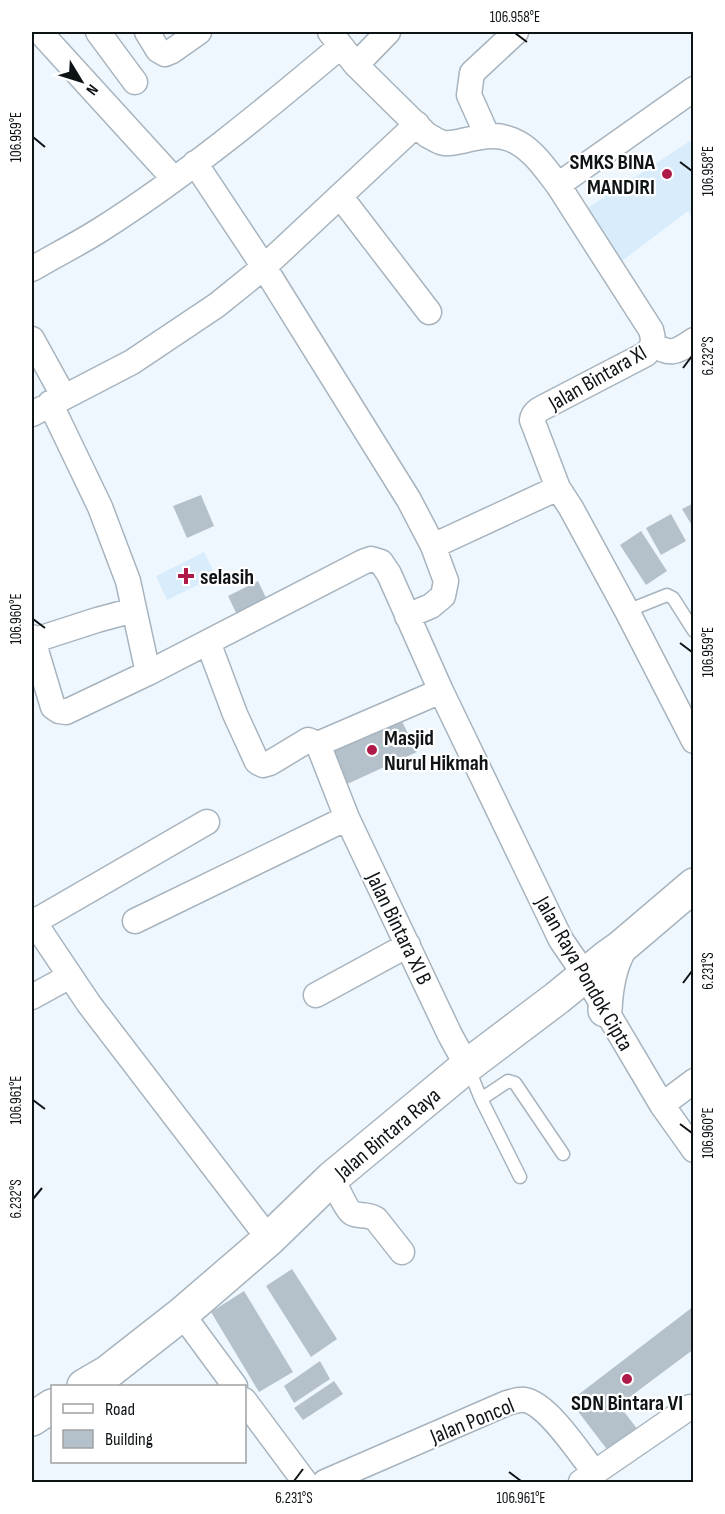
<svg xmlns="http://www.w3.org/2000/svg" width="725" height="1514" viewBox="0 0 725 1514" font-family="'Sofia Sans Condensed',sans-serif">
<rect width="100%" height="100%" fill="#eff7fe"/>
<path fill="#d8ecfc" d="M693 139V220L688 211 618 264 586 209Z
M204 552 216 576 167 600 156 576Z"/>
<path fill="#b4c1cb" d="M201 495 214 526 187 538 173 506Z
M694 503V522L691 524 682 509Z
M671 514 686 541 661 555 646 528Z
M641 531 667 571 646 585 620 545Z
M258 581 269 604 239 619 228 596Z
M399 715 417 752 345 785 327 748Z
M292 1269 337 1339 311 1357 266 1286Z
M244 1291 293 1372 259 1392 211 1312Z
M694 1306V1349L619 1405 638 1430 609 1452 570 1401Z
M320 1361 330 1379 294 1403 284 1386Z
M334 1381 343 1394 303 1420 294 1408Z"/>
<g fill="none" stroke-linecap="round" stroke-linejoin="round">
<defs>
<path id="lane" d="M627 611 667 595 673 598 694 631
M468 1067 481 1099 520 1177
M481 1099 508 1081 515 1083 563 1154"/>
<path id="street" d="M40 32 174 179
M98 32 135 82
M147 32 158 50 165 54 172 51 199 32
M330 32 356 65 427 135C433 138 438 142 444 143 450 144 456 142 462 141 483 136 501 132 520 144 536 154 547 171 558 185L651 330C654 340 654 346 646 354L544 407C538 410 533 413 532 420L558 488 571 508 627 611 694 741
M356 65 388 32
M487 135 469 95 472 73 516 32
M195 163 264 267 409 500 433 546 446 581 443 596 431 606 407 616
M558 185 694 89
M340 196 429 312
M32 269C54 256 78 244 100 230 184 177 265 110 341 46
M32 339 64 397
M653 344C671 357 677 351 694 340
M50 403 100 507 128 581 148 673
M32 414 132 362 217 305 264 267 417 124
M433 546 558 488
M32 637 53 707 59 711 66 712 148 673 363 562 371 559 381 562 389 574 441 691 561 940 585 975 662 1105 694 1150
M32 641 97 620 134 610
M208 642 235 714 257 762 263 765 270 763 308 740 318 744 347 818 450 1035 467 1066
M318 744 441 691
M32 919 89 1004 269 1239
M135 921 347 818
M34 922 207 822
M316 995 408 945
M32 997 70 976
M662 1105 694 1081
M332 1178C336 1186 346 1209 352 1213 359 1217 367 1213 376 1219L402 1252
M182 1314 235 1386
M244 1400 305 1482
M325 1482 507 1403C512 1402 519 1399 525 1400 548 1404 580 1454 595 1473
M581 1482 690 1407"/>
<path id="primary" d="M605 1010C606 988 609 967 620 948
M84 1386 108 1372 182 1314 269 1239 332 1178 467 1066 557 998 606 958 620 948 694 885
M32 1419 52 1406"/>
</defs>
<use href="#lane" stroke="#a7b4be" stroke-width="15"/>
<use href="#street" stroke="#a7b4be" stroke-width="27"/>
<use href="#primary" stroke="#a7b4be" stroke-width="36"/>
<use href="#lane" stroke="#fff" stroke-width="12"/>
<use href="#street" stroke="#fff" stroke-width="24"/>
<use href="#primary" stroke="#fff" stroke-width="33"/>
</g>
<path fill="none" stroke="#0e1316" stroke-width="2" d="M515 33 527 42M33 137 45 147M680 162 692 171M683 368 692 356M33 619 45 628M680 643 692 652M683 983 692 971M33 1100 45 1109M680 1124 692 1133M33 1199 42 1188M509 1472 521 1481M294 1481 303 1469"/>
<g fill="#ae1b49" stroke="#fff" stroke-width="2">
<circle cx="667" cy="174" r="6"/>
<path d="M183 567h6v6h6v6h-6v6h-6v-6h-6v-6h6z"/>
<circle cx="372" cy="750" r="6"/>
<circle cx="627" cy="1379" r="6"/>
</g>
<g text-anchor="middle" stroke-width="4.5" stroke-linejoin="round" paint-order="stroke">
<g font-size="22" font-weight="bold" fill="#0e1316" stroke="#fff" text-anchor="start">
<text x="655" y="169" text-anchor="end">SMKS BINA<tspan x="655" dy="25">MANDIRI</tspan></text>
<text x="200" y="584">selasih</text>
<text x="384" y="745">Masjid<tspan x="384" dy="25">Nurul Hikmah</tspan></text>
<text x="627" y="1410" text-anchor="middle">SDN Bintara VI</text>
</g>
<g font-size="22" fill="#0e1316" stroke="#fff">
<text transform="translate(597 377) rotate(-30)" y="8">Jalan Bintara XI</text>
<text transform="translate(400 928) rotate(64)" y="8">Jalan Bintara XI B</text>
<text transform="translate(585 973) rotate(60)" y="8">Jalan Raya Pondok Cipta</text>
<text transform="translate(387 1133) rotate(-40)" y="8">Jalan Bintara Raya</text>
<text transform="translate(472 1420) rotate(-22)" y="8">Jalan Poncol</text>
</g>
</g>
<rect width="725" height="1514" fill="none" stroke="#ffffff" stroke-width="66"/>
<rect x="51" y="1385" width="195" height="78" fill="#ffffff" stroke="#9fa1a2" stroke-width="1.5"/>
<rect x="63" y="1404" width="30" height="9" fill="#ffffff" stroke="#9fa1a2" stroke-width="1.5"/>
<text x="105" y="1415" font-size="18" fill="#0e1316">Road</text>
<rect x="63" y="1430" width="30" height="18" fill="#b4c1cb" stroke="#9fa1a2" stroke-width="1.5"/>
<text x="105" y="1445" font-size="18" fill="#0e1316">Building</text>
<g transform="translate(81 81) rotate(128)" stroke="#ffffff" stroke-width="4.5" paint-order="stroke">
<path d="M0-4.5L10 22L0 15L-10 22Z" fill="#0e1316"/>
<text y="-9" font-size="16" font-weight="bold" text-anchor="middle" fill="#0e1316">N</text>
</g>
<rect x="33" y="33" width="659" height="1448" fill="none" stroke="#0e1316" stroke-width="2"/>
<g font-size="15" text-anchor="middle" fill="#0e1316">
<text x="515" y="22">106.958°E</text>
<text transform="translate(16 137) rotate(-90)" y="5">106.959°E</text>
<text transform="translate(708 171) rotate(-90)" y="5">106.958°E</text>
<text transform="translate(708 356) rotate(-90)" y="5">6.232°S</text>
<text transform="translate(16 619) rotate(-90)" y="5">106.960°E</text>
<text transform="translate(708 652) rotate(-90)" y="5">106.959°E</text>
<text transform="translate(708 971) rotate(-90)" y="5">6.231°S</text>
<text transform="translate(16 1100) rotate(-90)" y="5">106.961°E</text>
<text transform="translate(708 1133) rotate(-90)" y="5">106.960°E</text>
<text transform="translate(16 1199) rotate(-90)" y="5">6.232°S</text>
<text x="294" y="1503">6.231°S</text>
<text x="521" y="1503">106.961°E</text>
</g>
</svg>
